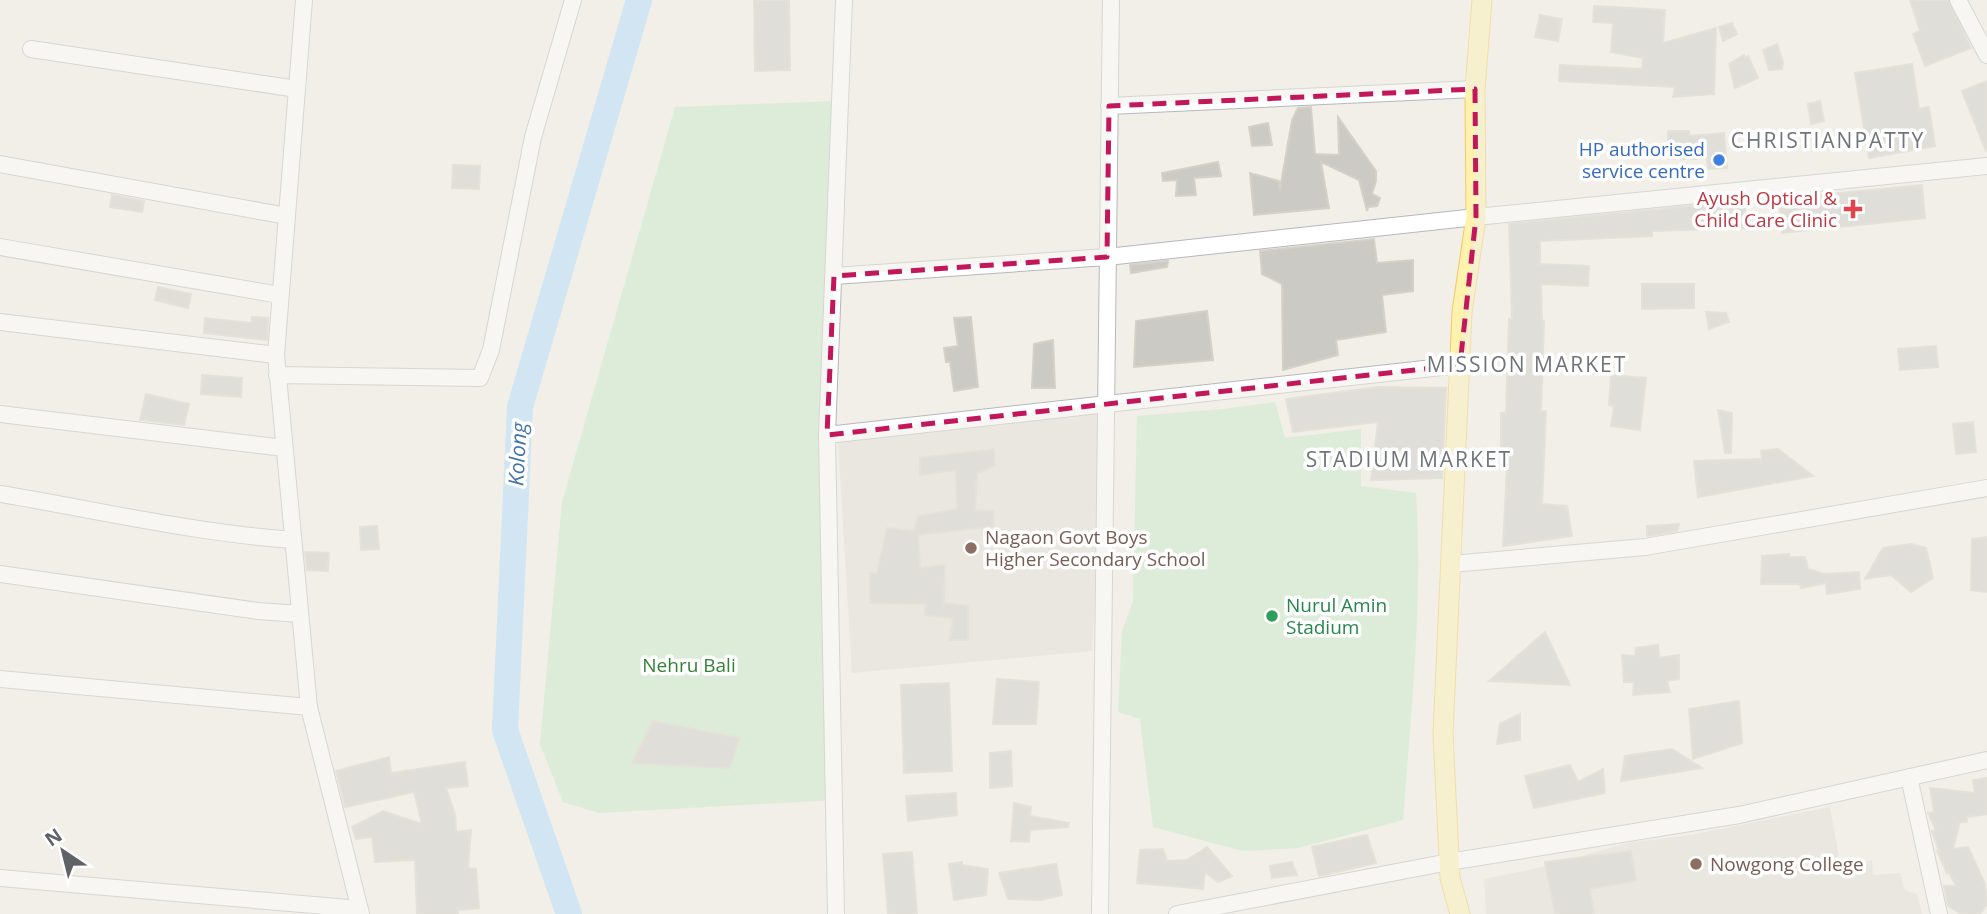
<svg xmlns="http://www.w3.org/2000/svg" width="1987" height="914" viewBox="0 0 1987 914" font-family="'Open Sans',sans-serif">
<rect width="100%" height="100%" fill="#f1efe8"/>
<path fill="#e1ded6" d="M1097 412 1100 502 1092 651 852 673 838 442Z
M1830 807 1841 868 1872 860 1873 875 1900 873 1905 890 1917 894 1922 914H1486L1484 879 1538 868 1628 843 1691 835Z"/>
<path fill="#c5e8c5" d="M840 101 827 435 834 800 599 813 563 802 540 744 562 502 675 107Z
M1275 402 1285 438 1361 429V486L1416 493C1423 601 1411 712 1403 820L1298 848 1243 851 1153 827 1140 719 1118 712 1122 632 1133 601 1137 416 1223 409Z"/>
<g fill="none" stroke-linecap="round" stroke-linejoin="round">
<path stroke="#aadaff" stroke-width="26" d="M569 914 505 730 520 407 639 0"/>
</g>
<path fill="#cccac5" stroke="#d6d1c6" stroke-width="2" d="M754 0H789L790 70 755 71Z
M1910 0H1948L1971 48 1925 66 1913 34 1920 31Z
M1594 6 1665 10 1663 43 1716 28 1714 94 1673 97 1675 87 1559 81 1560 65 1642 69 1643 58 1611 52 1613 23 1593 22Z
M1540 15 1562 19 1558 41 1535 37Z
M1732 23 1737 34 1723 41 1719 27Z
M1777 44 1783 62 1782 69 1769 70 1763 50Z
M1744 55 1745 58 1748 56 1758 78 1735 88 1729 64Z
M1912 64 1919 109 1929 107 1935 146 1869 158 1855 73Z
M1987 81V151H1986L1962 91Z
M1820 101 1824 121 1811 124 1808 104Z
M1311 107 1315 154 1339 155 1338 117 1376 171V181L1372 194 1380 198 1377 206 1368 207 1367 211 1359 180 1321 162 1329 208 1254 215 1250 173 1279 181 1280 189 1292 120 1298 108Z
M1268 123 1272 145 1252 146 1249 127Z
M1668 131H1689V136L1724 133 1727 168 1708 169 1707 159H1668Z
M1218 162 1221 176 1194 178 1196 195 1176 196 1177 180 1163 181 1162 173Z
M453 165 480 166 479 189 452 188Z
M1922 185 1925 218 1782 233 1779 199Z
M112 195 144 201 142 212 110 207Z
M1745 205V228L1652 231V236L1540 241V264L1589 266 1588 286 1541 284 1542 320 1544 321 1541 411H1546L1542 504 1567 506 1572 536 1503 546 1508 448H1501V413H1506L1509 319H1512L1509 224 1691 206Z
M1374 239 1377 263 1413 260V291L1382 295 1386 332 1336 340 1338 355 1283 370 1282 284 1262 274 1260 251Z
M1168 261 1167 267 1131 273 1130 265Z
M1642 284H1694V308L1642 309Z
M158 287 191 294 188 308 155 300Z
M1207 311 1213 360 1134 367 1136 321Z
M1706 312 1726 313 1729 322 1709 329Z
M252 317 268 318 267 340 204 333 205 318 251 323Z
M971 317 978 387 954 391 950 362H946L944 348 958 346 954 318Z
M1053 340 1055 388H1032L1034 344Z
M1936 346 1938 367 1900 370 1898 349Z
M202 375 242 378 241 397 201 394Z
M1611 375 1646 378 1640 430 1611 426 1614 406 1609 405Z
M1378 387 1446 388 1442 478 1371 480 1378 422 1293 432 1286 399Z
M146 394 189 404 184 425 140 420Z
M1718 410 1732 413 1731 453H1725Z
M1973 422 1976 452 1956 454 1953 424Z
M994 449 995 466 977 473 975 510 993 511 994 526 918 535 920 568 945 565 944 603 968 606V640H950L953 618 925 615V604L870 603V573H877L887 528 914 531 918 516 957 509 956 470 920 475V458Z
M1778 449 1813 476 1698 497 1694 461 1762 459 1761 451Z
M1679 524 1677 531 1647 536V526Z
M377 526 379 549 361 550 360 527Z
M1987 537V592L1971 590 1972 539Z
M1911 544 1926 548 1933 578 1911 592 1891 575 1865 579 1883 548Z
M305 552 329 553 328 571 307 570Z
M1789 554V557H1805L1808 569 1824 574 1859 572 1860 589 1827 594 1826 583 1801 588 1800 584H1761L1762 556Z
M1545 632 1570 685 1489 681Z
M1658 645 1659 658 1679 655V679L1667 681 1670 692 1633 695 1634 682H1624L1622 655 1635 656 1636 648Z
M997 679 1039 682 1036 724H993Z
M949 683 952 771 904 773 901 685Z
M1739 701 1742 743 1693 759 1689 709Z
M1520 714V740L1497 744 1500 724Z
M653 721 739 738 730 768 632 763Z
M1672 749 1702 768 1621 781 1625 756Z
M1011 751 1012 786 990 788V753Z
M389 757 391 773 465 762 468 786 446 788 455 814 456 832 471 830 468 868 476 869 479 908 458 910V914H417L415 860 375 862 372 837 356 839 352 827 383 811 422 824 414 792 345 807 336 771Z
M1570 765 1578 782 1603 769 1605 793 1534 808 1525 776Z
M1987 778V814L1967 817V822H1960L1953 849 1968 847 1985 884 1987 904 1980 914H1961L1948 906 1944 886H1956L1948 870 1947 873 1937 851H1939L1932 831 1936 830 1928 813 1934 812 1930 788 1975 793 1973 780Z
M956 793 957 815 908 821 906 796Z
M1014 803 1031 807 1030 816 1069 823 1068 827 1030 830 1029 842 1011 841Z
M1367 835 1376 863 1319 876 1312 847Z
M1207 847 1232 876 1218 882 1205 872 1203 889 1137 883 1140 850 1163 849 1167 861 1187 860Z
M1631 851 1636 881 1590 889 1594 914H1555L1545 862Z
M912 852 917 914H888L883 854Z
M962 862V865L988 869 986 895 954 900 949 864Z
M1292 862 1297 875 1272 878 1270 866Z
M1056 864 1062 895 1041 900 1008 899 999 873Z"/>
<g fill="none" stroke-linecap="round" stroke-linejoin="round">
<defs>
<path id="minor" d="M304 0 276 355 309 707 361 914
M1958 0 1987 55
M31 49 297 89
M1109 106 1475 89
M0 164 287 216
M0 247 280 295
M834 276 1107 257 1476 217 1987 166
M0 322 276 355
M277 375 480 378 491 350 533 137 573 0
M0 414 284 448
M827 435 1460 365
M0 494C97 510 195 533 293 540
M1451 564 1645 547 1987 488
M0 574 258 611 300 614
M0 679 309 707
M1909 777 1939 914
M0 878 360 909
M836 914 827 435 844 0
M1100 914 1111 0
M1177 914 1449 862 1739 815 1987 760"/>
<path id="major" d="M1460 914 1450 878 1443 734 1462 312 1476 217 1475 89 1482 0"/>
</defs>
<use href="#minor" stroke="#b5b8bc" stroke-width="18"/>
<use href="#major" stroke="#f2c960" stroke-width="21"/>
<use href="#minor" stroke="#fff" stroke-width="16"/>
<use href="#major" stroke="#fff2af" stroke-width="19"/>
</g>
<path d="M0 0H1987V914H0ZM1475 89 1476 217 1460 365 827 435 834 276 1107 257 1109 106Z" fill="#f1efe8" fill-opacity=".55" fill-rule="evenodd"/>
<path fill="none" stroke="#c2185b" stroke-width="5" stroke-dasharray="14 9" stroke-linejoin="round" d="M1475 89 1476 217 1460 365 827 435 834 276 1107 257 1109 106Z"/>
<circle fill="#3f7fe0" stroke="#fff" stroke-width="2.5" cx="1719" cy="160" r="7"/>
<path fill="#e0444e" stroke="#fff" stroke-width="2.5" d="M1849.5 198.5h7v7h7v7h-7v7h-7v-7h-7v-7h7z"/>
<g fill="#8d6e63" stroke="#fff" stroke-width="2.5">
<circle cx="971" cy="548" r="7"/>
<circle cx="1696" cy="864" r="7"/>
</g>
<circle fill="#2e9e5b" stroke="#fff" stroke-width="2.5" cx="1272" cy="616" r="7"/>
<g text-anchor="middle" stroke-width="7" stroke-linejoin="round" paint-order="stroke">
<g font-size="19" fill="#366cbe" stroke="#fff" text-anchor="end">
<text x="1705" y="156">HP authorised<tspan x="1705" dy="22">service centre</tspan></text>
</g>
<g font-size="19" fill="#be3a42" stroke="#fff" text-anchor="end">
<text x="1837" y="205">Ayush Optical &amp;<tspan x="1837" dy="22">Child Care Clinic</tspan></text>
</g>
<g font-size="19" fill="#785e54" stroke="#fff" text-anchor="start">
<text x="985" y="544">Nagaon Govt Boys<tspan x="985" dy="22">Higher Secondary School</tspan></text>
<text x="1710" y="871">Nowgong College</text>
</g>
<g font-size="19" fill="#27864d" stroke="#fff" text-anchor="start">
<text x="1286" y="612">Nurul Amin<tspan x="1286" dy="22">Stadium</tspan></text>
</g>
<g font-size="19" fill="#348238" stroke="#fff">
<text x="689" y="672">Nehru Bali</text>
</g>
<g font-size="21" letter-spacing="2" fill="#70757a" stroke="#fff">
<text x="1828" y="148">CHRISTIANPATTY</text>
<text x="1527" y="372">MISSION MARKET</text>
<text x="1409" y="467">STADIUM MARKET</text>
</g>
<g font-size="21" font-style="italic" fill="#4174aa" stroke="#fff">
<text transform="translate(518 454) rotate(-87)" y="7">Kolong</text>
</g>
</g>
<g transform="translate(63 851) rotate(325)" stroke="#ffffff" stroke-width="5" paint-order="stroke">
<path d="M0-5L12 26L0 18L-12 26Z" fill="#5f6368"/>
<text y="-10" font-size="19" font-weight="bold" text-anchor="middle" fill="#5f6368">N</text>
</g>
</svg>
